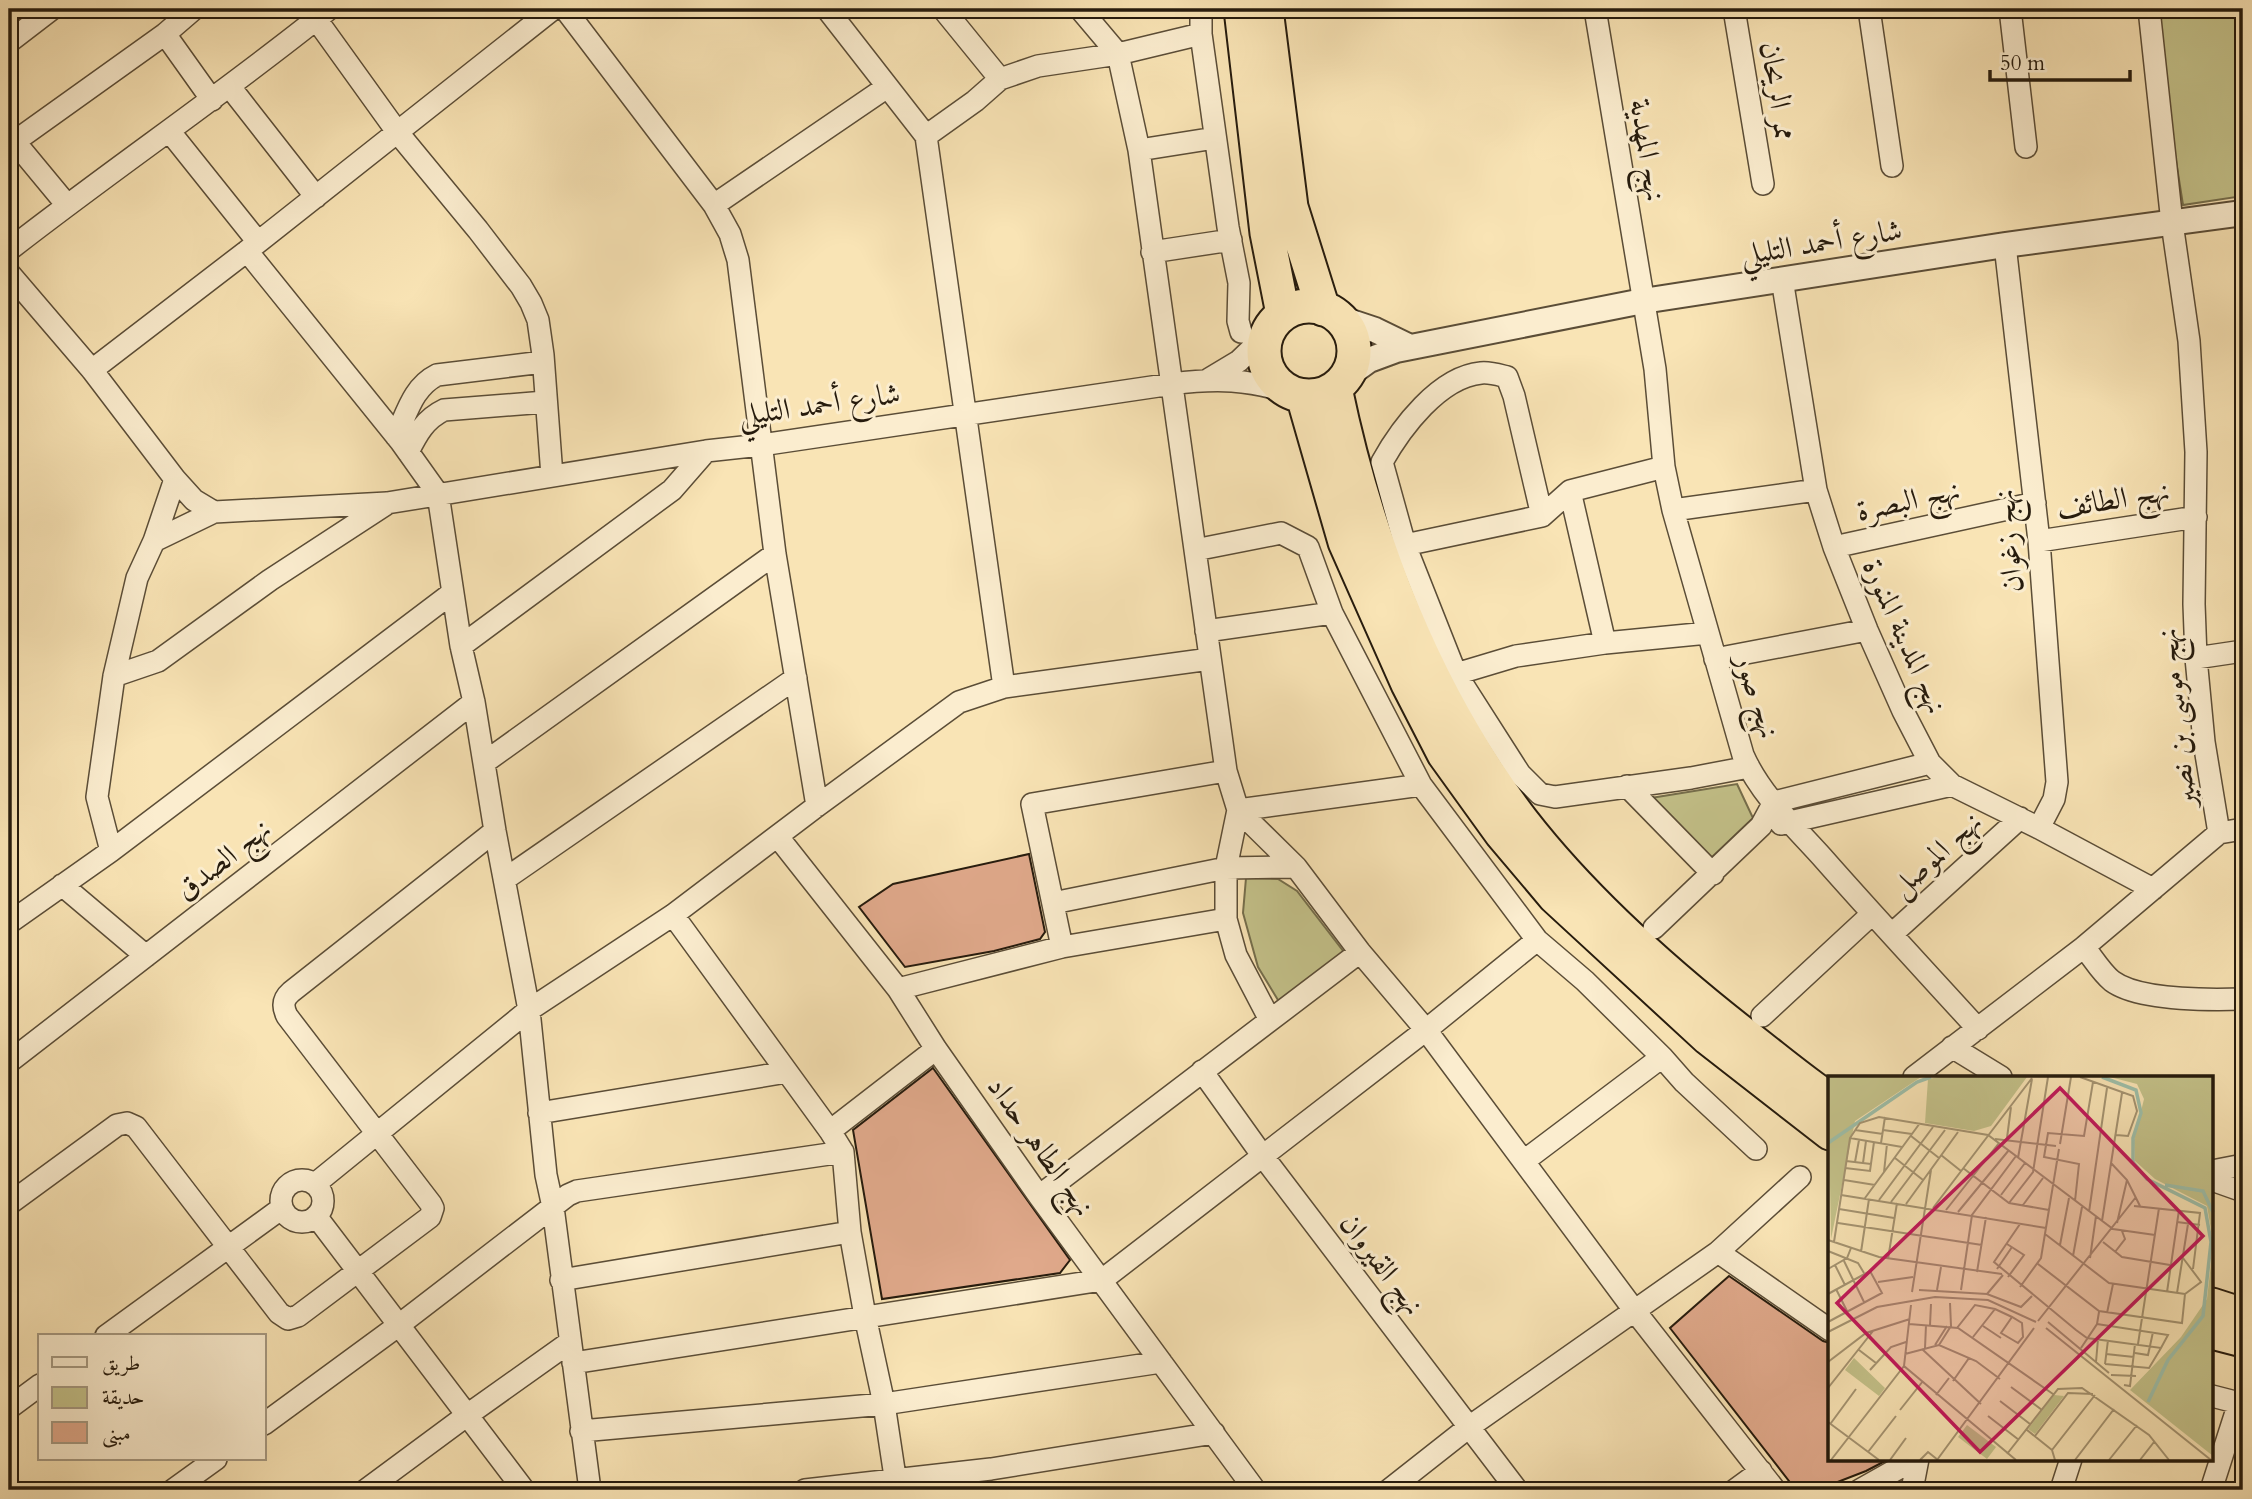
<svg xmlns="http://www.w3.org/2000/svg" width="2252" height="1499" viewBox="0 0 2252 1499" font-family="Cardo,Amiri,serif">
<rect width="100%" height="100%" fill="#f9e4b5"/>
<filter id="stains"><feTurbulence type="fractalNoise" baseFrequency=".00286" numOctaves="4"/><feColorMatrix values="0 0 0 0 .2 0 0 0 0 .09 0 0 0 0 .02 0 0 0 .5 -.17"/></filter>
<radialGradient id="worn" r=".72"><stop offset=".6" stop-color="#630" stop-opacity="0"/><stop offset="1" stop-color="#630" stop-opacity=".3"/></radialGradient>
<path fill="#c4c28a" stroke="#756e4c" stroke-width="2" d="M2152 9H2243V196L2183 205Z
M1737 784 1753 818 1710 859 1651 798Z
M1246 878 1278 879 1297 891 1347 956 1281 1005 1258 967 1243 913Z"/>
<path fill="#e0a98b" stroke="#261b0d" stroke-width="2" d="M1029 854 1045 932 1040 939 994 951 905 967 859 907 893 884Z
M933 1068 1070 1260 1060 1273 882 1299 853 1130Z
M1729 1276 1823 1341 1830 1343V1459H1889L1866 1471 1817 1490H1796L1670 1328Z"/>
<g fill="none" stroke-linecap="round" stroke-linejoin="round">
<defs>
<path id="minor" d="M565 9 714 205 730 234 738 260 775 554 817 806
M827 9 926 136 1004 687
M943 9 1000 79
M1201 9V34L1228 227 1239 283 1238 321 1241 332
M1595 9 1655 369 1664 467 1673 510 1743 755C1760 794 1794 826 1822 857 1873 915 1926 972 1978 1029
M1734 9 1763 184
M1869 9 1892 166
M2010 9 2026 147
M316 19 398 133 478 230 521 286 531 303 538 320 543 355 552 476
M165 34 212 100
M9 42 52 9
M230 87 316 197
M170 132 258 242
M9 135 67 205
M926 136 975 101 1000 79 1038 66 1118 54 1201 34
M14 142 165 34 194 9
M1139 150 1215 138
M714 205 887 87
M2005 245 2039 541 2057 782 2054 799 2039 828
M9 250C114 168 225 93 329 9
M247 251 401 442 438 494 461 646 474 702 495 831 529 1010 546 1175 553 1207 590 1490
M1152 252 1231 240
M9 273 92 370 175 479 194 500 214 512
M1782 279 1816 490 1834 547 1867 630 1903 711 1930 763 1952 785 2039 828 2153 889
M92 370 247 251 553 9
M1209 379 1239 361 1268 333
M396 436C407 413 413 387 437 375L543 362
M408 452C417 434 425 419 444 410L545 402
M1570 491 1605 643
M1673 510 1816 490
M1542 516 1570 491 1664 467
M154 541 214 512 387 503 706 451 761 445 1172 384C1216 378 1248 379 1291 393
M2039 541 2196 517
M1405 545 1542 516 1514 396 1507 377C1499 375 1490 372 1481 373 1439 377 1401 428 1382 462L1405 545 1456 674 1520 774 1540 794 1555 797 1691 778 1749 767
M1834 547 2035 503
M1195 550 1281 533 1308 547 1332 613 1421 785 1537 940 1585 981 1662 1057 1684 1082 1756 1149
M1206 631 1332 613
M461 646 672 490 706 451
M2196 658 2243 651
M1715 659 1867 630
M1456 674 1516 656 1605 643 1708 633
M114 676 158 661 270 580 385 505
M485 762 775 554
M1627 786 1713 874
M1238 810 1296 867 1360 952 1426 1030 1634 1310 1775 1490
M1238 810 1421 785
M1781 824 1952 785
M2219 833 2243 829
M778 837 898 989 936 1049 1039 1196 1255 1490
M111 851 97 797 114 676 137 578 154 541 175 479
M505 879 796 678
M62 885 146 956
M1053 903 1226 868 1296 867
M673 915 830 1131 843 1152 850 1232 865 1316 884 1404 897 1490
M1226 919 1236 955 1270 1020
M9 923 111 851 452 593
M1654 928 1761 826 1774 802 1930 763
M1892 934 2020 818
M1062 947 1032 804 1226 771
M2084 947C2093 958 2101 972 2112 981 2139 1001 2210 1000 2243 999
M898 989 1062 947 1226 919V868L1238 810 1226 771 1139 150 1118 54 1080 9
M1762 1016 1872 914
M1952 1047 2001 1077
M9 1062 474 702
M1202 1071 1262 1155 1517 1490
M1914 1077 2084 947 2219 833 2204 742 2196 658 2194 604 2196 452 2189 341 2172 223 2149 9
M539 1113 787 1072
M830 1131 936 1049
M1524 1161 1662 1057
M2212 1171 2243 1165
M2212 1180 2243 1191
M281 1201a21 21 0 1 1 42 0a21 21 0 1 1-42 0Z
M315 1184 529 1010 673 915 817 806 959 702 1004 687 1210 659
M1039 1196 1360 952
M9 1204 117 1125 127 1123 136 1127 279 1313 288 1319 298 1316 430 1217 433 1208 431 1204 287 1016C282 1006 283 999 291 992L495 831
M316 1216 524 1490
M1718 1252 1830 1330
M561 1280 850 1232
M106 1336 282 1208
M573 1363 1102 1280 1426 1030 1537 940
M2212 1396 2243 1404
M9 1408 40 1385
M264 1424 399 1325 568 1195 577 1191 843 1152
M581 1431 884 1404 1161 1362
M173 1490 216 1459
M366 1490 466 1416 570 1342
M805 1490 991 1469 1214 1433
M1389 1490 1469 1427 1718 1252 1800 1177
M1735 1490 1761 1471
M1860 1490 1915 1459
M1912 1490 1918 1459
M2061 1490 2071 1459
M2211 1490 2239 1403"/>
<path id="tertiary" d="M1339 318 1375 330 1410 347
M1347 376 1369 360 1396 350 1643 301 2005 245 2243 213"/>
<path id="trunk" d="M1241 9 1267 233 1283 314
M1266 9 1291 207 1323 309
M1264 351a45 45 0 1 1 90 0a45 45 0 1 1-90 0Z
M1335 388C1367 542 1426 695 1522 821 1584 901 1663 971 1742 1033 1771 1055 1800 1080 1830 1100
M1303 396 1345 542 1408 684 1444 754 1501 833 1555 897 1708 1038 1830 1133
M2212 1305 2243 1315
M2212 1332 2243 1340"/>
</defs>
<use href="#minor" stroke="#5b4d37" stroke-width="24"/>
<use href="#tertiary" stroke="#5b4d37" stroke-width="28"/>
<use href="#trunk" stroke="#261b0d" stroke-width="37"/>
<use href="#minor" stroke="#fbedcf" stroke-width="21"/>
<use href="#tertiary" stroke="#fbedcf" stroke-width="24"/>
<use href="#trunk" stroke="#f9e4b5" stroke-width="33"/>
</g>
<g text-anchor="middle" stroke-width="6" stroke-linejoin="round" paint-order="stroke">
<g font-size="30" fill="#261b0d" stroke="#fbedcf">
<text transform="translate(1778 91) rotate(81)" y="10">ممر الريحان</text>
<text transform="translate(1648 150) rotate(81)" y="10">نهج المهدية</text>
<text transform="translate(1821 242) rotate(-9)" y="10">شارع أحمد التليلي</text>
<text transform="translate(819 404) rotate(-8)" y="10">شارع أحمد التليلي</text>
<text transform="translate(2113 499) rotate(-9)" y="10">نهج الطائف</text>
<text transform="translate(1908 500) rotate(-12)" y="10">نهج البصرة</text>
<text transform="translate(2008 541) rotate(-95)" y="10">نهج زغوان</text>
<text transform="translate(1905 636) rotate(66)" y="10">نهج المدينة المنورة</text>
<text transform="translate(1758 696) rotate(73)" y="10">نهج صور</text>
<text transform="translate(2176 718) rotate(-96)" y="10">نهج موسى بن نصير</text>
<text transform="translate(1936 854) rotate(-42)" y="10">نهج الموصل</text>
<text transform="translate(223 859) rotate(-38)" y="10">نهج الصدق</text>
<text transform="translate(1041 1146) rotate(55)" y="10">نهج الطاهر حداد</text>
<text transform="translate(1382 1264) rotate(53)" y="10">نهج القيروان</text>
</g>
</g>
<g transform="translate(1828 1076)">
<rect width="385" height="385" fill="#f9e4b5"/>
<path d="M0 1H93L27 45 3 163ZM111 1H199L163 50 146 55 97 47 100 3ZM282 1H385V165L379 130 327 103 307 85 306 64 316 23 309 8ZM385 170V380L302 314 353 261 379 223ZM26 282 57 312 51 320 17 294ZM226 319 236 320 207 358 200 353ZM139 349 168 371 159 383 130 361Z" fill="#c4c28a"/>
<path fill="none" stroke="#9ebfa9" stroke-width="3.5" d="M274 1 308 14 313 37 305 62V86L319 103 377 132 383 166 375 240 340 284 320 326M0 67 89 6 103 1M337 109 375 115 385 136"/>
<path fill="none" stroke="#a59472" stroke-width="2" d="M252 1 305 20 309 35 300 60 288 59M27 54 55 58M55 54 84 58M83 60 111 82M22 62 74 71M179 62 183 31M167 63 228 70M53 67 57 41M232 68 243 1M113 79 133 95M67 82 95 104M190 82 204 3M18 85 43 88M27 86 31 64M35 87 38 65M283 87 299 104 312 130M17 92 42 95 46 66M135 92 181 127 221 134M56 96 59 68M16 104 47 109M13 119 218 152M173 119 197 87M37 122 92 47M51 124 105 51M247 125 251 88 216 81 220 57 256 60 265 6M63 126 117 54M181 127 205 96 220 1M78 128 130 56M195 129 215 102M306 130 372 137 365 193M105 132 204 2M11 133 66 142M118 134 171 67M130 136 181 74M261 136 279 12M274 145 294 17M349 146 372 149M10 147 154 169M289 147 299 104M192 148 166 186 248 254 259 262 333 272 340 259 269 248M217 158 281 207 357 218M0 164 51 181 174 198M6 166 22 62 32 47 51 41 160 59 285 153 327 159M275 166 294 181 342 189M179 168 196 179 180 201M232 169 241 122M0 175 30 187 36 197M33 176 41 123M287 176 297 163 294 155M245 180 254 131M262 182 268 140M60 183 69 127M16 185 36 226M210 188 271 235 354 247 357 218 373 206 355 182M7 189 17 209M0 193 19 182 23 172M169 193 184 171M149 196 158 141M50 206 85 201M192 211 213 182 231 73M8 213 19 235M91 214 159 218 193 231 204 220M109 214 113 191M133 214 144 139 188 80M84 216 103 94M339 216 351 134M349 217 360 148M0 218 42 195 54 217 0 246M159 218 175 199M83 229 76 290 188 384M279 237 285 208M210 245 308 121M220 246 281 297M81 248 130 252 225 318M102 249 103 228M155 250 173 262M129 252 147 229 167 233 184 241 194 247 195 261 190 267 173 257 184 241M218 252 383 384M0 256 49 231 107 221 160 224 208 246M145 261 167 233M310 268 331 132M107 269 119 250M111 269 123 250 122 227M97 272 98 249M253 272 269 248 271 236M94 273 153 328M31 274 48 287M307 277 320 279 325 256M77 278 111 269 148 285 172 303M278 278 306 281M0 286 38 257 82 243M268 286 270 263M277 288 321 292 333 272M277 288 280 264M42 294 63 271 78 266M283 299 308 300M125 305 141 282M296 309 302 310 307 268M183 311 214 334M0 312 45 255M108 319 121 302M172 325 202 348M72 334 95 305M160 340 191 364M0 346 51 384M3 347 28 313M199 354 224 374 227 384M207 360 240 317 265 318M224 374 267 319M40 376 68 340M179 378 230 313 254 312 321 359 341 384M3 384 76 290M62 384 78 362M92 384 100 376 110 384M109 384 206 252M247 384 286 333M281 384 309 349M312 384 326 366"/>
<path fill="#c2185b" fill-opacity="0.15" stroke="#c2185b" stroke-width="3.5" d="M232 12 375 160 152 376 9 227Z"/>
<rect width="385" height="385" fill="none" stroke="#261b0d" stroke-width="3.5"/>
</g>
<rect width="2252" height="1499" fill="none" stroke="#f9e4b5" stroke-width="35"/>
<rect x="10" y="10" width="2231" height="1478" fill="none" stroke="#261b0d" stroke-width="3.5"/>
<rect x="18" y="18" width="2217" height="1464" fill="none" stroke="#261b0d" stroke-width="2"/>
<rect x="38" y="1334" width="228" height="126" fill="#fbedcf" stroke="#a69981" stroke-width="2"/>
<rect x="52" y="1357" width="35" height="10" fill="#fbedcf" stroke="#a69981" stroke-width="2"/>
<text x="102" y="1370" font-size="21" fill="#261b0d">طريق</text>
<rect x="52" y="1387" width="35" height="21" fill="#c4c28a" stroke="#a69981" stroke-width="2"/>
<text x="102" y="1404" font-size="21" fill="#261b0d">حديقة</text>
<rect x="52" y="1422" width="35" height="21" fill="#e0a98b" stroke="#a69981" stroke-width="2"/>
<text x="102" y="1440" font-size="21" fill="#261b0d">مبنى</text>
<path d="M1990 70v10h140v-10" fill="none" stroke="#261b0d" stroke-width="3.5"/>
<text x="2000" y="70" font-size="21" fill="#261b0d" stroke="#fbedcf" stroke-width="5" paint-order="stroke">50 m</text>
<rect width="100%" height="100%" filter="url(#stains)"/>
<rect width="100%" height="100%" fill="url(#worn)"/>
</svg>
